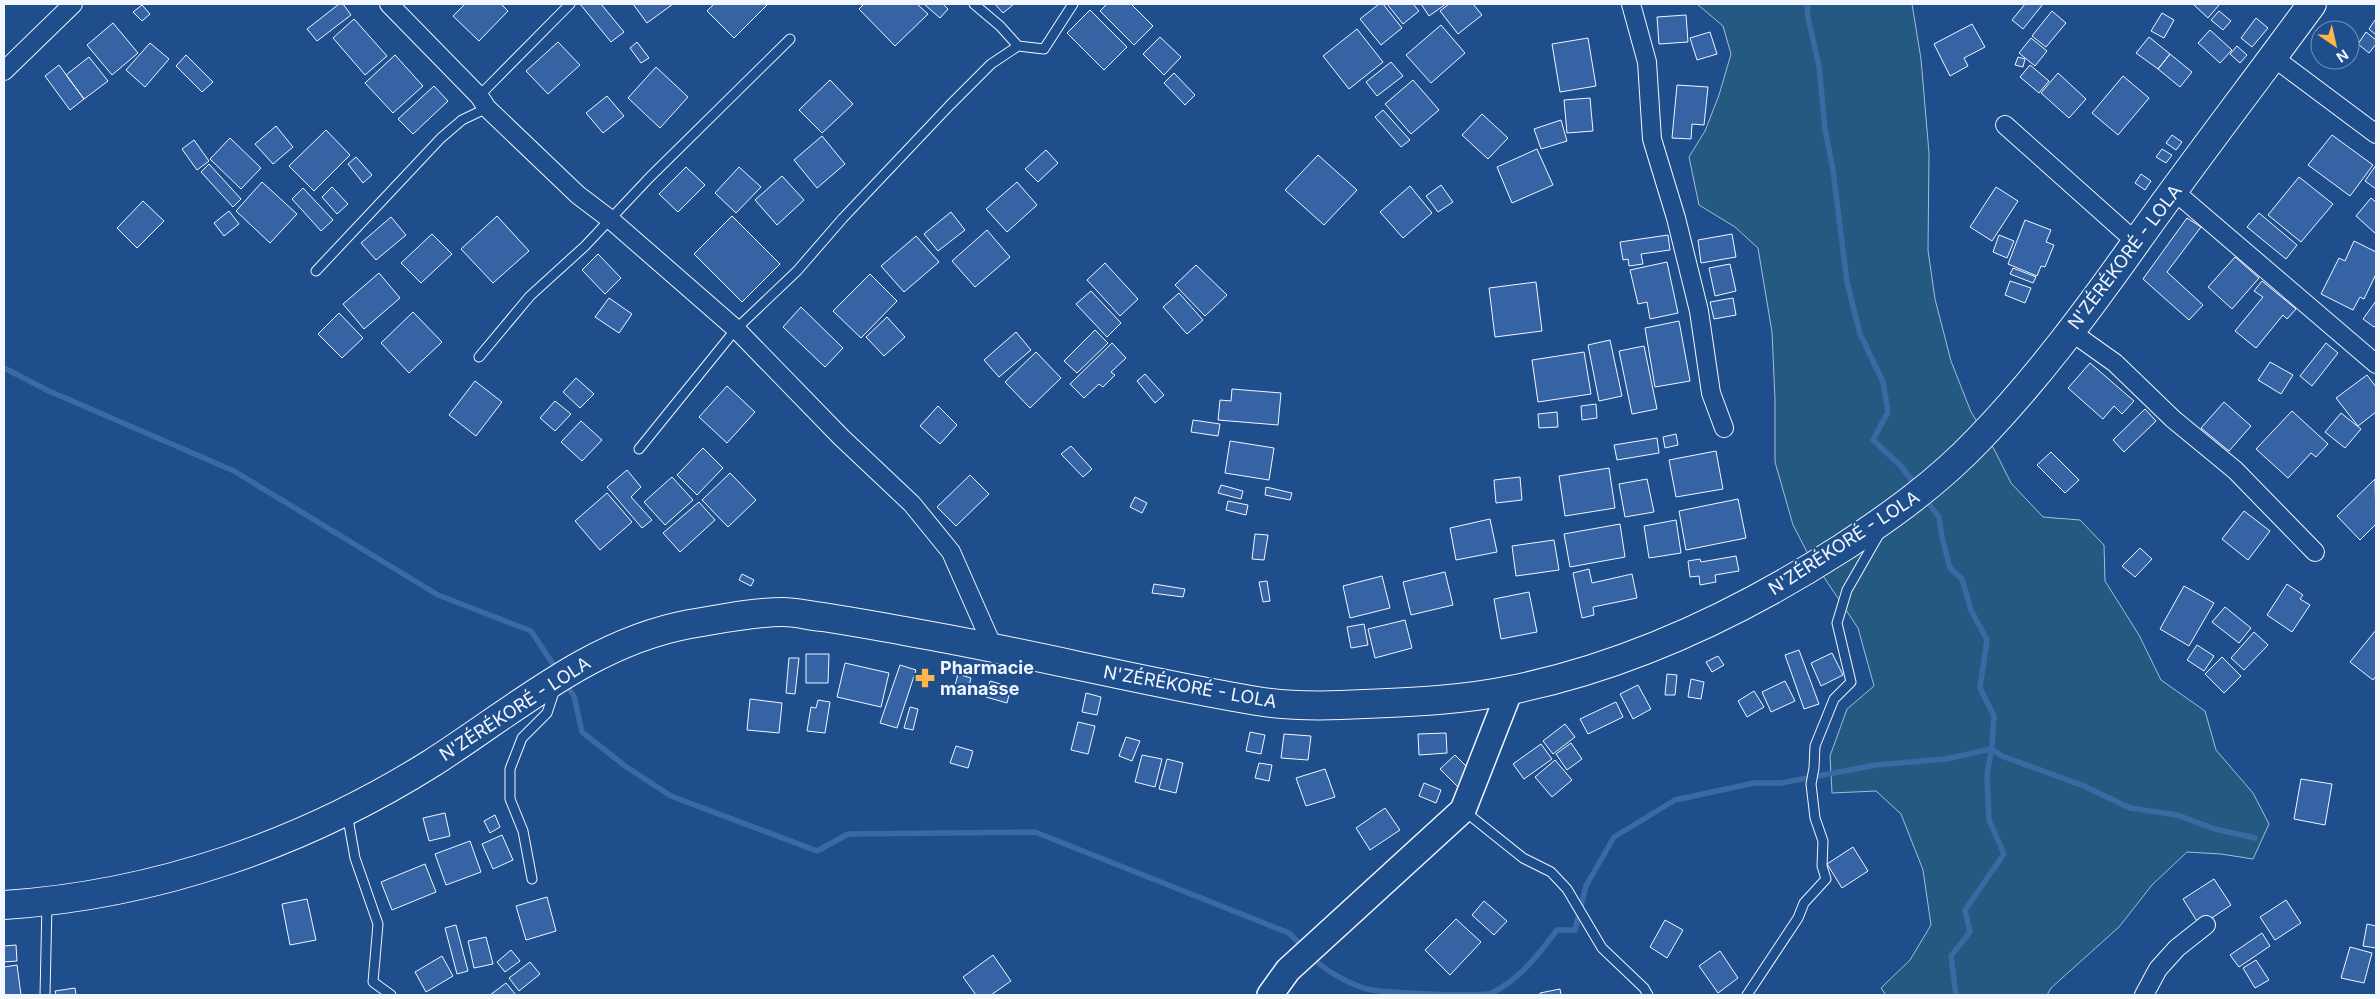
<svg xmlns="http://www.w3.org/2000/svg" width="2380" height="999" viewBox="0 0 2380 999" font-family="Inter,sans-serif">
<rect width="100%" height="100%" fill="#1f4e8c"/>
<path fill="#245a82" stroke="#a8bbd7" d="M1697 4H1912L1921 59 1929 153 1928 250 1935 299 1951 361 1971 412 1994 449 2011 483 2043 517 2080 520 2104 545 2105 581 2139 635 2161 680 2205 711 2216 750 2253 793 2269 824 2253 859 2221 854 2187 852 2152 885 2119 927 2051 988 2047 995H1886L1881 988 1910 960 1931 925 1923 870 1901 814 1876 791 1832 793 1830 756 1847 709 1874 686 1858 628 1807 552 1793 525 1775 462V400L1772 332 1758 248 1735 227 1699 205 1689 157 1705 131 1719 95 1731 54 1723 26Z"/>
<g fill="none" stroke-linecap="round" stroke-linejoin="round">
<path stroke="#3b69a3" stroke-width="5.5" d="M1807 4 1808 18 1819 66 1825 129 1833 170 1847 282 1860 334 1883 382 1888 412 1873 440 1901 466 1916 486
M4 368 49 391 234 471 438 595 531 631 557 670
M1924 497 1939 517 1942 537 1950 568 1962 579 1971 610 1987 640 1980 688 1994 716 1992 745 1987 775 1989 820 2004 854 1965 910 1970 932 1951 956 1956 995
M564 682 574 696 582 732 625 766 671 796 817 851 848 834 1035 832 1289 933 1304 948
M1312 957C1324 970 1346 982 1363 988 1375 993 1482 997 1492 993 1520 979 1539 954 1557 930H1575L1586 886 1614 837 1675 800 1754 783H1781L1876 765 1946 759 1991 749 2002 756 2084 786 2130 808 2177 815 2215 829 2255 838"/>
</g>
<path fill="#3563a3" stroke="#f2f6ff" d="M339 4H343L351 15 317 41 307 29Z
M465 4H501L508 11 479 41 453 16Z
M580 4H601L624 32 611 42Z
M633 4H673L647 23Z
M714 4H768L734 38 707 11Z
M864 4H917L928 14 895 46 859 9Z
M924 4H943L948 9 940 18Z
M995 4H1014L1003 13Z
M1107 4H1131L1153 26 1134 45 1100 11Z
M1379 4H1383L1402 28 1381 45 1360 19Z
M1387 4H1413L1419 11 1403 24Z
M1421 4H1446L1429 16Z
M1449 4H1473L1482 15 1458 34 1440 11Z
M2025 4H2043L2023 29 2012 20Z
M2193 4H2218L2219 5 2208 18Z
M142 5 150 14 142 21 133 12Z
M1090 10 1127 47 1104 70 1067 33Z
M2052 11 2066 23 2046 47 2032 36Z
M2219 11 2231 21 2223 30 2211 20Z
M2162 13 2174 20 2164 38 2151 31Z
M1686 15 1688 42 1659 44 1657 17Z
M2256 18 2268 28 2252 47 2241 38Z
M354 19 387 56 365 75 333 38Z
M2375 20 2376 21V35L2369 29Z
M113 23 138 53 112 75 87 45Z
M1972 24 1985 47 1964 58 1968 66 1950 76 1934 44Z
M1441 25 1465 53 1431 83 1406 55Z
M1357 29 1383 62 1349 89 1323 56Z
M2210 30 2232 50 2220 63 2198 43Z
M1710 32 1717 54 1697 60 1690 38Z
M2366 32 2376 40V44L2369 53 2358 44Z
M1160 37 1181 57 1164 75 1143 54Z
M2149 37 2170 54 2158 69 2136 53Z
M1588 38 1596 86 1560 92 1552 44Z
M2031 38 2047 51 2035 66 2019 53Z
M558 42 580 65 548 94 526 71Z
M637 42 649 58 641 63 630 48Z
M150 43 169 59 145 87 126 70Z
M2237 46 2247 55 2240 63 2230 54Z
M2170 54 2192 72 2180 87 2158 69Z
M186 55 213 82 202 92 176 66Z
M395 55 423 86 393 113 365 83Z
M89 57 108 81 84 99 66 75Z
M2018 57 2025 59 2023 67 2015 65Z
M1391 62 1403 76 1377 96 1366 82Z
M59 65 84 99 70 110 45 76Z
M2030 65 2049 81 2039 93 2020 77Z
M656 67 688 97 660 128 628 98Z
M1174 73 1195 95 1185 105 1164 83Z
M2058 73 2086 99 2069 118 2041 93Z
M2123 76 2149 98 2118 135 2092 113Z
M830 80 853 104 822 133 799 110Z
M1413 80 1439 110 1411 134 1385 104Z
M1677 85 1708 87 1704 125 1692 124 1691 139 1672 138Z
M434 86 448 101 413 134 398 119Z
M607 96 624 116 603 133 586 113Z
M1590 98 1593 131 1567 133 1564 100Z
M1383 110 1410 140 1401 147 1375 117Z
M1482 114 1508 138 1488 159 1462 135Z
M1561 120 1567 141 1541 149 1534 129Z
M276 126 293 147 273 164 255 144Z
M326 130 350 155 314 191 289 166Z
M2172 135 2182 142 2176 150 2166 143Z
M2332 135 2373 165 2350 196 2308 165Z
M822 136 845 164 817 188 794 160Z
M230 138 261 168 241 189 210 159Z
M194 140 209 161 197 170 182 149Z
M1537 149 1553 185 1512 203 1497 167Z
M2162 149 2172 155 2166 163 2156 157Z
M1046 150 1058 163 1038 182 1025 169Z
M1318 155 1357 190 1324 225 1285 190Z
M356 157 372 175 363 183 348 164Z
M209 164 241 199 233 207 201 172Z
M2376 165V189L2365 181Z
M686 167 705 185 678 212 659 194Z
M739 167 761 187 736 213 715 193Z
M2141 174 2151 181 2145 190 2135 183Z
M782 176 804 200 777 225 755 200Z
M2299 177 2333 204 2301 242 2268 215Z
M262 182 297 214 270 243 236 211Z
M1017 182 1037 205 1007 232 986 209Z
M1441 185 1453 202 1438 212 1426 196Z
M1410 186 1432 213 1403 238 1380 212Z
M332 187 348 204 337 214 322 197Z
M1996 187 2018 201 1992 241 1970 227Z
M303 188 333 220 321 231 292 199Z
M2371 198 2376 202V234L2356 216Z
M143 201 164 221 137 248 117 228Z
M229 211 239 224 224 236 214 223Z
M951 212 965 230 938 251 924 234Z
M2259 213 2297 245 2286 259 2247 227Z
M497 216 529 251 493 283 461 249Z
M732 216 780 264 742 302 694 254Z
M391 217 406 235 376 260 361 243Z
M2187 218 2201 227 2167 272 2203 305 2189 320 2143 279Z
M2025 220 2051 230 2046 242 2054 245 2045 267 2041 266 2037 276 2008 264Z
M987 230 1010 257 975 287 952 261Z
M432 234 452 254 421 283 401 263Z
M1732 234 1736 257 1701 263 1698 240Z
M1668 235 1670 250 1641 254 1643 264 1629 266 1628 259 1623 260 1620 242Z
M1999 235 2014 241 2007 258 1993 252Z
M916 236 939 262 904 292 881 266Z
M2354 241 2376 252V274L2364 299 2360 297 2353 310 2321 294 2339 258 2345 261Z
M598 254 621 278 605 294 582 270Z
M2235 257 2259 278 2232 309 2208 287Z
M1667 262 1678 313 1650 319 1647 302 1638 304 1630 270Z
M1105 263 1138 299 1120 316 1087 280Z
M1730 264 1736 291 1715 296 1709 268Z
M1196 265 1227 295 1205 316 1175 285Z
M2013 268 2036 277 2033 283 2010 274Z
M379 273 400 298 364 329 343 304Z
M870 274 897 301 861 338 833 311Z
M2010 281 2031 288 2025 303 2005 295Z
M2262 281 2296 309 2287 319 2283 315 2256 348 2235 331 2263 297 2254 291Z
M1536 282 1542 331 1495 337 1489 288Z
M1091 291 1121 323 1107 337 1076 304Z
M1179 293 1203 320 1187 334 1163 307Z
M609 298 632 314 619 333 595 317Z
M1733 298 1736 315 1714 319 1710 302Z
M2376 301V325L2374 327 2363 319Z
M801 307 843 348 825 367 783 327Z
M413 312 442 342 409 373 381 343Z
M339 313 363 338 342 358 318 334Z
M887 317 905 337 884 356 866 337Z
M1679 321 1690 381 1655 387 1645 328Z
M1095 330 1108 343 1077 373 1064 361Z
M1016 332 1031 350 999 377 984 360Z
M1610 340 1622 396 1599 401 1588 345Z
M1112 343 1126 358 1111 372 1115 375 1103 387 1099 384 1084 398 1070 384Z
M2326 343 2338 353 2312 386 2300 376Z
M1644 346 1657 409 1632 414 1619 351Z
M1036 352 1061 378 1030 408 1005 382Z
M1584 352 1591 394 1538 402 1532 360Z
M2270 362 2293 375 2281 394 2258 380Z
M2090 363 2134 401 2122 414 2114 406 2103 419 2068 388Z
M1145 374 1164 395 1155 403 1137 381Z
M2367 375 2376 387V412L2358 426 2336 398Z
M576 378 594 394 580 408 563 392Z
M475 381 502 402 476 436 449 415Z
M727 386 755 412 727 443 699 417Z
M1232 389 1281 393 1278 425 1218 420 1220 400 1231 401Z
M555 401 571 414 555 431 540 418Z
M2224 402 2251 426 2229 451 2201 428Z
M1596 404 1597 418 1582 420 1581 406Z
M938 406 957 425 940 444 920 426Z
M2145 409 2156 421 2124 452 2113 440Z
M2292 411 2328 444 2316 457 2311 453 2288 478 2256 449Z
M1557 412 1558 427 1539 428 1538 414Z
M2341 413 2361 429 2345 448 2325 432Z
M1193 420 1220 424 1218 436 1191 432Z
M581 421 602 440 582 461 561 442Z
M1676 434 1678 445 1665 448 1663 437Z
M1657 438 1659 453 1617 460 1614 445Z
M1230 441 1274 448 1269 480 1225 473Z
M1071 446 1092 469 1083 477 1061 454Z
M703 448 723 468 697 495 677 475Z
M1716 451 1723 489 1676 497 1669 460Z
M2051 452 2079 480 2065 493 2037 465Z
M1609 468 1615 508 1565 516 1559 476Z
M627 470 641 487 631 497 652 520 642 528 607 487Z
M730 473 756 500 728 527 702 500Z
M970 475 989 494 956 526 937 507Z
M672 477 693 500 665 525 644 502Z
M1520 477 1522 500 1496 503 1494 480Z
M1647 479 1654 512 1625 517 1619 484Z
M2375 479 2376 524 2360 540 2337 516Z
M1221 485 1243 491 1241 499 1218 493Z
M1266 487 1292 493 1290 500 1265 495Z
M607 493 632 522 600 550 575 521Z
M1135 497 1147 503 1142 513 1130 507Z
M1738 499 1746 538 1686 550 1679 511Z
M1228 501 1248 505 1246 515 1226 510Z
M699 502 715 520 680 552 663 533Z
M2244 511 2270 531 2248 560 2222 539Z
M1490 519 1497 552 1456 560 1450 528Z
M1676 520 1681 553 1649 558 1644 526Z
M1620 524 1625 557 1570 567 1564 534Z
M1255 534 1268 535 1264 560 1252 559Z
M1554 540 1559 570 1516 576 1512 546Z
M2140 548 2152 559 2135 577 2122 566Z
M1736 556 1739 571 1715 575 1716 582 1700 585 1699 576 1690 577 1688 561 1700 559 1701 562Z
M1589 569 1592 583 1632 574 1637 598 1593 607 1594 615 1582 618 1573 573Z
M1445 572 1453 605 1411 615 1403 582Z
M742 574 754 580 751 586 739 580Z
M1382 576 1390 608 1350 618 1343 586Z
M1267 581 1270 601 1263 602 1259 582Z
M1154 584 1185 589 1183 597 1152 593Z
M2287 584 2303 595 2300 599 2310 605 2292 632 2267 615Z
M2184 586 2214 603 2189 646 2160 629Z
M1529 592 1537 632 1501 639 1494 599Z
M2225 607 2251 628 2239 643 2212 622Z
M1405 620 1412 648 1375 658 1368 629Z
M1364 624 1368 645 1351 648 1347 627Z
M2376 630V676L2373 680 2350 662Z
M2254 632 2268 645 2244 670 2231 658Z
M2197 645 2214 656 2204 671 2187 660Z
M1799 650 1819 704 1804 709 1785 655Z
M1832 653 1843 675 1821 686 1811 663Z
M806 654H829L828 683H806Z
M1718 656 1724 665 1712 672 1706 662Z
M2222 657 2241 676 2224 693 2205 674Z
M789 658H799L795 694 786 693Z
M845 663 889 673 881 707 837 697Z
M900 665 916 670 897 728 880 723Z
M958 674 971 678 967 693 954 689Z
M1667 674 1677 675 1675 695H1665Z
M1691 679 1704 682 1701 699 1688 697Z
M990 681 1011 687 1007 703 986 697Z
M1785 681 1795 701 1771 712 1762 692Z
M1638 685 1651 709 1633 719 1620 694Z
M1754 691 1764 707 1747 717 1738 701Z
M1086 693 1101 697 1097 715 1082 712Z
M750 699 782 703 779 733 747 730Z
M818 700 830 702 825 733 807 731 811 707 816 708Z
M1616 702 1623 717 1588 734 1580 719Z
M910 707 918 709 913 730 904 728Z
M1078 722 1095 726 1088 754 1071 750Z
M1565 724 1575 737 1553 754 1543 741Z
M1250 732 1265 735 1261 754 1246 751Z
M1446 733 1447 753 1419 755 1418 734Z
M1284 734 1311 736 1308 760 1281 758Z
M1126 737 1140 741 1132 761 1119 756Z
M1571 743 1582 759 1567 770 1556 754Z
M1541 744 1552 759 1524 779 1513 764Z
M956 746 973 751 968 768 950 763Z
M1142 755 1162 759 1155 787 1135 782Z
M1455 755 1473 773 1458 787 1440 769Z
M1167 759 1183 763 1176 793 1159 789Z
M1555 760 1572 780 1552 797 1535 777Z
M1259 763 1272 765 1269 781 1255 778Z
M1325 769 1335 797 1306 806 1296 778Z
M2301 779 2332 784 2325 825 2294 819Z
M1424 783 1441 790 1436 803 1419 796Z
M1385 808 1400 830 1370 850 1356 828Z
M445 813 450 836 429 841 423 818Z
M495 815 500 827 490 833 484 821Z
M502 835 513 860 493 869 482 844Z
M470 841 481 872 446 885 435 854Z
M1853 847 1868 871 1842 888 1827 864Z
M425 864 436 892 392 910 381 882Z
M2214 879 2231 905 2200 926 2183 899Z
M547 897 556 931 526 940 516 906Z
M307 899 316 940 290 945 282 904Z
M2286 900 2301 923 2275 940 2260 917Z
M1484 901 1507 921 1494 935 1472 915Z
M1456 919 1481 942 1450 975 1425 950Z
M1665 920 1683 930 1667 958 1650 947Z
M2367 924 2376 926V948L2363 946Z
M456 925 468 971 457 974 445 928Z
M2262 933 2270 946 2239 967 2230 955Z
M486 937 493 964 474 968 468 941Z
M16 945 17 961 4 962V946Z
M2350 947 2372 953 2364 983 2341 978Z
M511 950 520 961 505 972 497 962Z
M1720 951 1738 978 1718 993 1699 966Z
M993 955 1011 981 991 995H976L963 977Z
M442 956 453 976 426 992 415 972Z
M2256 960 2269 980 2255 988 2243 968Z
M530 962 540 974 519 991 509 978Z
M17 965 21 995H4V967Z
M506 983 516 995H490Z
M75 988 76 995H56L55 991Z
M1560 989 1561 995H1540V993Z"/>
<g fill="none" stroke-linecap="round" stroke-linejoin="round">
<defs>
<path id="lane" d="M1018 46 1044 49 1073 4
M479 96 570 4
M316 271 441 138 462 120 487 108
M479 357 530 296 585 246 650 177 790 39
M639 449 736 329 797 271 843 218 950 105 991 64 1018 46 1000 26 974 4
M1463 810 1523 858 1551 872 1567 889 1602 948 1644 988 1648 995
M347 813 355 858 378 924 373 982 391 995
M532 879 523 831 510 799V769L522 738 547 713 555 689
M45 995 47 903
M1747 995 1798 918 1804 903 1826 879 1822 866 1823 841 1815 818 1811 784 1814 768 1815 746 1834 699 1851 682 1837 623 1847 590 1878 536"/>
<path id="street" d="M389 4 479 96 487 108 578 195 611 220 736 329 841 437 912 504 951 552 993 647
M1631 4 1647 62 1652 139 1676 218 1699 311 1711 393 1724 428
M2273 57 2376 134
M4 71 73 4
M2005 125 2136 242
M2174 191 2376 364
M2070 331 2115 363 2173 419 2235 470 2315 552
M2144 995 2158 969 2177 948 2206 925"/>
<path id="secondary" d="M1270 995 1288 970 1463 810 1510 690"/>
<path id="highway" d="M4 905C156 895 303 844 432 763 515 710 591 642 690 624 720 619 752 612 783 612 796 612 810 616 823 617 854 622 884 627 915 633 1030 653 1142 682 1257 701 1292 707 1329 706 1364 704 1413 702 1463 700 1511 690 1629 666 1741 613 1842 548 1891 516 1937 483 1978 440 2037 379 2088 310 2137 241 2194 161 2254 83 2312 4"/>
</defs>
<use href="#lane" stroke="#f2f6ff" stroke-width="11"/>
<use href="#street" stroke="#f2f6ff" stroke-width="20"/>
<use href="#secondary" stroke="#f2f6ff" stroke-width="28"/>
<use href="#highway" stroke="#f2f6ff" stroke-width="30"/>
<use href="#lane" stroke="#1f4e8c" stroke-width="9"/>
<use href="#street" stroke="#1f4e8c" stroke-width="18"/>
<use href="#secondary" stroke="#1f4e8c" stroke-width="25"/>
<use href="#highway" stroke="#1f4e8c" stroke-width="28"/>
</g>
<defs>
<symbol id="pharmacy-bare" viewBox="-9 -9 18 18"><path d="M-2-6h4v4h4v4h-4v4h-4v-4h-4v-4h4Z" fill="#ffb74d" stroke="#1f4e8c" stroke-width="2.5" paint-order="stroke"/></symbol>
</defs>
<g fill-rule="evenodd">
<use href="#pharmacy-bare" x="911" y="664" width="28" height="28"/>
</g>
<g text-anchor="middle" stroke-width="4" stroke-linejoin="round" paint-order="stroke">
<g font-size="18" fill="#f2f6ff" stroke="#1f4e8c">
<text transform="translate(2125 257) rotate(-53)" y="6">N'ZÉRÉKORÉ - LOLA</text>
<text transform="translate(1844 543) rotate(-33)" y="6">N'ZÉRÉKORÉ - LOLA</text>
<text transform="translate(1190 687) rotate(10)" y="6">N'ZÉRÉKORÉ - LOLA</text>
<text transform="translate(515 709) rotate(-33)" y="6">N'ZÉRÉKORÉ - LOLA</text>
</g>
<g font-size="18" font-weight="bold" fill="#f2f6ff" stroke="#1f4e8c" text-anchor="start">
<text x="940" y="674">Pharmacie<tspan x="940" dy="21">manasse</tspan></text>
</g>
</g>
<rect width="2380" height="999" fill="none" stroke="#f2f6ff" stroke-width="10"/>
<g transform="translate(2335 45) rotate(146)"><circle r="24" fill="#1f4e8c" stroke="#7391ba"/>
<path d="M0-4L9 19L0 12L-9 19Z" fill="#ffb74d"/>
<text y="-8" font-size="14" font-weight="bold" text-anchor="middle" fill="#f2f6ff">N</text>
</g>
</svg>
